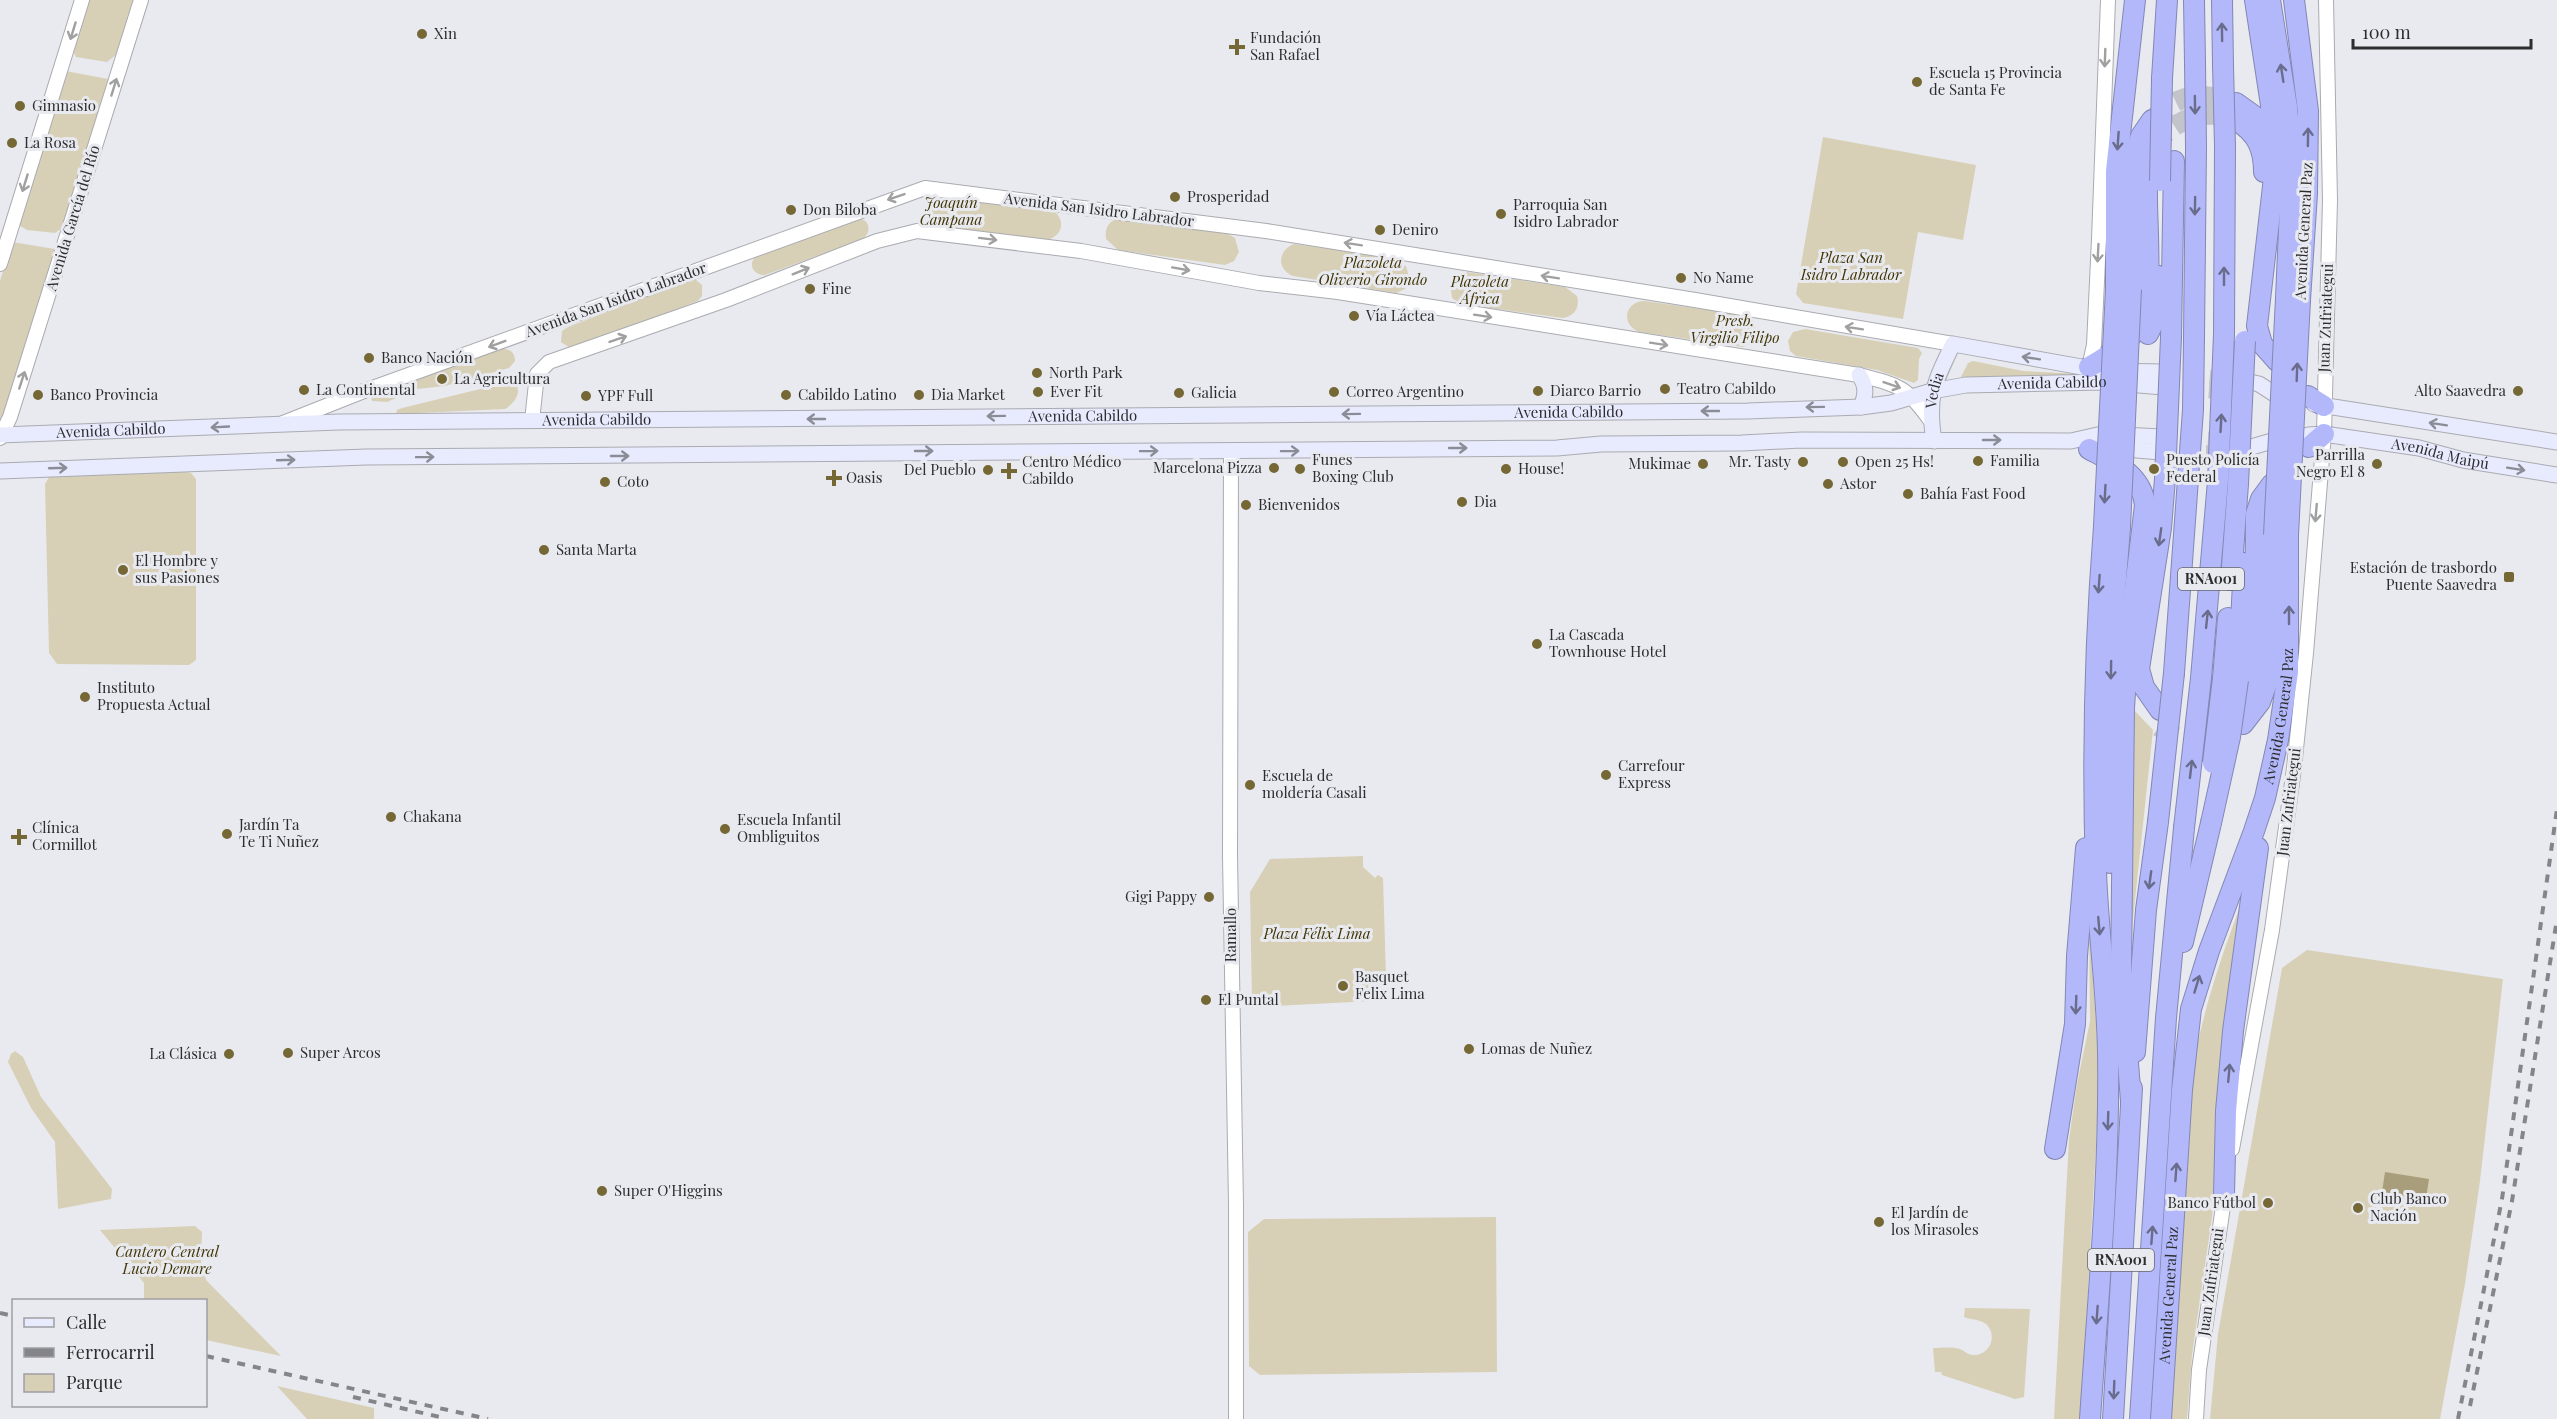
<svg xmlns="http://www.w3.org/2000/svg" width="2557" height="1419" viewBox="0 0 2557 1419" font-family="'Playfair Display',serif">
<rect width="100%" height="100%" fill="#e9eaf0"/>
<path fill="#d7d0b7" d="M89 0H135L117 54 107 62 76 57 73 51Z
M66 71 108 79 65 226 55 233 27 230 17 224Z
M1823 137 1976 165 1963 240 1918 232 1903 319 1803 303 1796 294Z
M941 194 1053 210C1066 220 1063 236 1047 240L940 226C924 219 925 200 941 194Z
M858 218C870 220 872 231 863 239L765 275C756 275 751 270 752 262L756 255Z
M1124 218 1226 233 1235 238 1239 252 1234 261 1225 265 1118 250 1106 239C1104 226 1111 218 1124 218Z
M12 242 55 249 5 415 0 421V281Z
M1294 244 1383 256 1406 266 1410 280 1405 289 1396 293 1293 276C1276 269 1278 250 1294 244Z
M1467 272 1565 287 1577 296C1580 307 1575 316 1563 318L1461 304 1452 298 1450 282 1457 274Z
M689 280H696L702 285V296L698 301 576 347 570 348 561 342 562 331 568 327Z
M1645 301 1744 315 1753 320 1757 334 1752 343 1743 347 1639 332C1620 324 1625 301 1645 301Z
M1805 329 1918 348 1922 353 1919 359 1918 380 1914 383 1877 370 1796 356 1790 351 1788 341 1793 332Z
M503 349C511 349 515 353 515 361L509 368 445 386 417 389 387 402 372 401 371 396Z
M1973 361 2023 371 2082 374 2083 378 1961 377 1968 363Z
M513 381C524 391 515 403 505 409L396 414 397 410 402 408Z
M180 471 191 473 196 479V660L189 665 57 664 49 653 45 484 51 474Z
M2133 709 2153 730 2131 938Z
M1363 856V867L1375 878 1378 875 1383 878 1386 976 1372 992 1377 998 1372 1001 1256 1007 1252 1003 1250 892 1270 859Z
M2243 899 2212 1217 2192 1355 2187 1419H2170L2195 1056C2206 1001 2223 951 2243 899Z
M2089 921 2098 1052V1110L2081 1419H2054L2069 1139 2077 1084 2090 1021Z
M2307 950 2503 979 2480 1181 2465 1284 2440 1419H2210L2218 1334 2282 968Z
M15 1051 23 1057 41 1097 112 1189 111 1199 58 1209 55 1142 31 1108 8 1062 11 1054Z
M1496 1217 1497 1372 1260 1375 1249 1366 1248 1232 1264 1219Z
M195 1226 202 1232 201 1261 206 1280 281 1356 206 1340V1300H144V1283L100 1230Z
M1965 1308 2030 1309 2024 1397 2015 1399 1942 1375 1941 1372H1935L1933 1348C1941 1348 1955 1346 1962 1350 1966 1352 1968 1355 1974 1355 1990 1355 1998 1335 1986 1324 1980 1319 1971 1320 1964 1317Z
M277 1386 374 1408V1419H307Z"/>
<path fill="#a89e7b" d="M2385 1172 2429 1179 2426 1199 2382 1192Z"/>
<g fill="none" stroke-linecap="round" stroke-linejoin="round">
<path stroke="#c3c4c9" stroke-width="15" stroke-dasharray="15 8" stroke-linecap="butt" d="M2164 372 2250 382
M2163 387 2250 394
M2162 437 2231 440
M2160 452 2227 453"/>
<path stroke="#c3c4c9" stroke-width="20" stroke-dasharray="20 10" stroke-linecap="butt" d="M2152 120C2177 94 2201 90 2236 103
M2153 147C2173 120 2204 106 2237 121
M2160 710C2182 728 2209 730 2231 712
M2159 727C2181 743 2205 746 2230 734"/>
<defs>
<path id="tertiary" d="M0 264 82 0
M2089 367 2094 345 2099 239 2108 0
M532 421 537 374 549 362 726 300 877 241 917 231 1081 251 1259 283 1338 292 1859 375C1898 385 1906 386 1930 420
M283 423 364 391 925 188 1266 231 1695 300 1953 344
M0 438 10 417 141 0
M1231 451 1230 856 1236 1205V1419
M2232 1149 2272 930 2294 768 2306 653 2324 434 2330 200 2326 0
M2196 1419 2199 1370 2226 1186"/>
<g id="secondary">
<path d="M1859 375C1867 386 1866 395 1861 407"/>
<path d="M2250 382 2259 384 2276 395"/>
<path d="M2314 404 2557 442"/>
<path id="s1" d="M0 435 339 422 1748 411 1861 407 1891 403 1932 391 1966 385 2103 382 2163 387"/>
<path id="s2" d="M2308 435 2324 434 2419 448 2463 460 2557 475"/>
<path id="s3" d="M1934 441C1927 397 1934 383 1953 344L2104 371 2164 372"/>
<path d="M2114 444 2137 450 2160 452"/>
<path d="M2248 448 2272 441"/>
<path d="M0 471 366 457 1557 448 1601 444 1742 443 1801 440 2071 441 2102 434 2162 437"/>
</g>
<g id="motorway">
<path d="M2194 0 2195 63"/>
<path d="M2222 0 2223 65"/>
<path d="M2255 0 2271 105 2275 169 2257 326 2262 344 2277 361"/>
<path d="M2270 0 2287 107 2292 161 2286 298"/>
<path d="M2294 0 2308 111 2307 194 2300 300"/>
<path d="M2162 78 2167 0"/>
<path d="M2236 103 2257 118 2270 141"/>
<path d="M2237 121C2257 133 2264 149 2264 172"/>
<path d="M2116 289V171L2135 0"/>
<path d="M2131 289 2136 150 2141 136 2152 120"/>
<path d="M2148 334 2157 315 2159 276"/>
<path d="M2224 334 2225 146"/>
<path d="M2171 337 2174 161"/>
<path d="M2194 337 2196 147"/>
<path d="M2089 367C2107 357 2131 342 2141 322 2153 297 2147 228 2147 198 2147 181 2145 163 2153 148"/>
<path d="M2308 396 2324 406"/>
<path d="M2309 447 2324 434"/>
<path d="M2089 449C2113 462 2142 474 2145 505L2128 648 2124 708 2121 974 2131 1101"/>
<path d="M2231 580 2238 484"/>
<path d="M2174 673 2188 479"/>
<path d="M2201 678 2218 481"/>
<path d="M2223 678 2228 618"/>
<path d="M2238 680 2244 563"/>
<path d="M2243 700 2250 688 2255 668 2256 514 2261 499 2272 484"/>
<path d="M2160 710 2144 687 2139 669 2161 528 2165 479"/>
<path d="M2243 724 2260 702 2269 677 2274 535"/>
<path d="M2110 863 2111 642 2120 528"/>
<path d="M2183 942 2211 823"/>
<path d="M2135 1052 2146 910 2158 822"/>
<path d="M2055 1149 2075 1024 2077 956 2086 848"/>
<path d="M2224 1194 2226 1111 2233 1031 2258 848"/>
<path d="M2090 1419C2098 1297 2110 1174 2108 1052 2107 991 2098 931 2096 871 2092 755 2095 641 2104 526"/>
<path d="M2113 1419 2132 1088"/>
<path d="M2140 1419 2166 1018 2184 828"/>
<path id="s4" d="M2161 1419 2182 1090 2191 1009 2209 951 2254 831 2265 798 2278 740 2288 672V535"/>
</g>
</defs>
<use href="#tertiary" stroke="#aaabb0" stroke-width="16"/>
<use href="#secondary" stroke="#aaabb0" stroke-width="17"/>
<use href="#motorway" stroke="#8387b3" stroke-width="22"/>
<use href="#tertiary" stroke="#fff" stroke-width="14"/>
<use href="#secondary" stroke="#e8eafe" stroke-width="15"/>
<use href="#motorway" stroke="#b2b8fa" stroke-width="20"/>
<path stroke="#858589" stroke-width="4" stroke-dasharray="8 8" stroke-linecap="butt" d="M0 1313 14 1316
M206 1356 488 1419
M353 1397 440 1417
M2470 1406 2512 1201 2557 919
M2458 1419 2502 1199 2557 809"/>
<defs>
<path id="motorway-bridge" d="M2195 63 2196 147
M2223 65 2225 146
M2160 181 2162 78
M2165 479 2171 337
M2188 479 2193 410 2194 337
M2218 481 2224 334
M2238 484 2245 341
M2104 526 2116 289
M2120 528 2131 289
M2274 535 2286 298
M2288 535 2300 300
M2213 763 2223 678
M2158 822 2174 673
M2211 823 2230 737 2238 680
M2184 828 2201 678"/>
</defs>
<use href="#motorway-bridge" stroke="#8387b3" stroke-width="22" stroke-linecap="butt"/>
<use href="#motorway-bridge" stroke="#b2b8fa" stroke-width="20"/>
</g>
<defs><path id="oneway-shaft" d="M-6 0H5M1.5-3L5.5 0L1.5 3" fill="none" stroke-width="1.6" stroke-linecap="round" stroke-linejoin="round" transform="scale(1.5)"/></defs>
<g stroke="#a0a0a1">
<use href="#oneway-shaft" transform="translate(73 31) rotate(107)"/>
<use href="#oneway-shaft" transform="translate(2105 58) rotate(92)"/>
<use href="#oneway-shaft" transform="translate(114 87) rotate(-73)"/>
<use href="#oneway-shaft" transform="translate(25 183) rotate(107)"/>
<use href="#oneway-shaft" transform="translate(896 197) rotate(161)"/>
<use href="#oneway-shaft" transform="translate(988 239) rotate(7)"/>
<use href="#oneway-shaft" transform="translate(1353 244) rotate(-171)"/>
<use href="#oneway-shaft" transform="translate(2098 253) rotate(93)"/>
<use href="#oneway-shaft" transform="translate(1181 269) rotate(10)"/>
<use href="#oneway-shaft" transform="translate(801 271) rotate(-22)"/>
<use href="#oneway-shaft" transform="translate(1550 277) rotate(-171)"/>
<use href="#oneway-shaft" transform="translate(1483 316) rotate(9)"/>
<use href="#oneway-shaft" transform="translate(1854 328) rotate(-171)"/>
<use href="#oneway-shaft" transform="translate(618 339) rotate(-19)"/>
<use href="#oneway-shaft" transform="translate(497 344) rotate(160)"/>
<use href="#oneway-shaft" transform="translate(1659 344) rotate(9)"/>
<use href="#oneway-shaft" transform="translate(22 380) rotate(-72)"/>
<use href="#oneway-shaft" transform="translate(1892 385) rotate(19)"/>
<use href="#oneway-shaft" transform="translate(2316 513) rotate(95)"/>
</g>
<g stroke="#696c8a">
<use href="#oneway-shaft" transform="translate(2222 32) rotate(-91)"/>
<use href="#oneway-shaft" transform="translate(2282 73) rotate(-99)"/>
<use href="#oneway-shaft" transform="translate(2195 105) rotate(89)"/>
<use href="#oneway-shaft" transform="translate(2308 137) rotate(-89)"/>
<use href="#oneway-shaft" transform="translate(2118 141) rotate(94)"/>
<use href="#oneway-shaft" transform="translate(2195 206) rotate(91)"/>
<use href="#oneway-shaft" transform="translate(2224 276) rotate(-90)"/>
<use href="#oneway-shaft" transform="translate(2297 372) rotate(-88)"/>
<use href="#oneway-shaft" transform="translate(2221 423) rotate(-87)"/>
<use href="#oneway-shaft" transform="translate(2105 494) rotate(93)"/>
<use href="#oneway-shaft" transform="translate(2160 537) rotate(98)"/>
<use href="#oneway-shaft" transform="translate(2099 584) rotate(94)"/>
<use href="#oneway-shaft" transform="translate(2289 615) rotate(-90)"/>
<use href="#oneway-shaft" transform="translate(2207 619) rotate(-84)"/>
<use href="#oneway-shaft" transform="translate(2111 670) rotate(91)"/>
<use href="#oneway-shaft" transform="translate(2191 769) rotate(-83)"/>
<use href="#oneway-shaft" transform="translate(2150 880) rotate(98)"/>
<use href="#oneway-shaft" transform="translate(2099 926) rotate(85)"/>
<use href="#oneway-shaft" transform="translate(2197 984) rotate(-73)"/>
<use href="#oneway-shaft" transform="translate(2076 1005) rotate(92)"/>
<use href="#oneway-shaft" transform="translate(2229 1073) rotate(-85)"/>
<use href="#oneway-shaft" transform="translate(2108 1121) rotate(92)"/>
<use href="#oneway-shaft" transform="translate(2176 1172) rotate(-86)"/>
<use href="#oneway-shaft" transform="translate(2152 1235) rotate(-86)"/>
<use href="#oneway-shaft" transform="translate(2097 1315) rotate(94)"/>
<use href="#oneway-shaft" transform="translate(2114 1390) rotate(92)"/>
</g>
<g stroke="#8a8c96">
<use href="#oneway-shaft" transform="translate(2031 358) rotate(-171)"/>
<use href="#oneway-shaft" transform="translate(1815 407) rotate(179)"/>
<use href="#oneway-shaft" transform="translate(1710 411) rotate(180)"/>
<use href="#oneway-shaft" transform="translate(1351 414) rotate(179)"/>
<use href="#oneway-shaft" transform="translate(996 416) rotate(179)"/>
<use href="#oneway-shaft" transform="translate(816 419) rotate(-180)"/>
<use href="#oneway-shaft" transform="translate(2438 424) rotate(-171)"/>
<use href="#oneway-shaft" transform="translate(220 427) rotate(177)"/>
<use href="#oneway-shaft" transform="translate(1992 440)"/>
<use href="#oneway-shaft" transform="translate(1458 448)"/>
<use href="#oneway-shaft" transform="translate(924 451)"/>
<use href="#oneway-shaft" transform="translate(1149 451) rotate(-1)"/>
<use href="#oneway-shaft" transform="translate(1290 451) rotate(-1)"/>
<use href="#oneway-shaft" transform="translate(620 456)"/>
<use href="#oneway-shaft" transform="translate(425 457) rotate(-1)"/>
<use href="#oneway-shaft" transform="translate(286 460) rotate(-2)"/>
<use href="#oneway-shaft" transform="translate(58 468) rotate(-2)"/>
<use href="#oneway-shaft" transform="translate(2516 469) rotate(9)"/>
</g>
<g fill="#766835" stroke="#e9eaf0" stroke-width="2">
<circle cx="422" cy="34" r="6"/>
<path d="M1234 38h6v6h6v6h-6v6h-6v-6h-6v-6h6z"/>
<circle cx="1917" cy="82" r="6"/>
<circle cx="20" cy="106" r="6"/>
<circle cx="12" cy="143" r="6"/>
<circle cx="1175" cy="197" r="6"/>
<circle cx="791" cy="210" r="6"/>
<circle cx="1501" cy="214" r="6"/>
<circle cx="1380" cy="230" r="6"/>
<circle cx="1681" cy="278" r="6"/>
<circle cx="810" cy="289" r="6"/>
<circle cx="1354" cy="316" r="6"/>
<circle cx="369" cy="358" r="6"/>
<circle cx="1037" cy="373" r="6"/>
<circle cx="442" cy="379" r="6"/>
<circle cx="1665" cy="389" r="6"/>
<circle cx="304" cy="390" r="6"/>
<circle cx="1538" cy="391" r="6"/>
<circle cx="2518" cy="391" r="6"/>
<circle cx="1038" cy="392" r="6"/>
<circle cx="1334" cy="392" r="6"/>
<circle cx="1179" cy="393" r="6"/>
<circle cx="38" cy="395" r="6"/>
<circle cx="786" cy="395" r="6"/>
<circle cx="919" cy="395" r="6"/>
<circle cx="586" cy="396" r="6"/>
<circle cx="1978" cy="461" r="6"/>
<circle cx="1803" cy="462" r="6"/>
<circle cx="1843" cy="462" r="6"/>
<circle cx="1703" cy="464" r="6"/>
<circle cx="2377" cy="464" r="6"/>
<circle cx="1274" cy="468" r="6"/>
<circle cx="1300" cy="469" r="6"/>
<circle cx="1506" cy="469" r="6"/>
<circle cx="2154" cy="469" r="6"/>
<circle cx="988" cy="470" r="6"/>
<path d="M1006 462h6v6h6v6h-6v6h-6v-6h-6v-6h6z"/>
<path d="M831 469h6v6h6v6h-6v6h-6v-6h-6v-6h6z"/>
<circle cx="605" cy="482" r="6"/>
<circle cx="1828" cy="484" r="6"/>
<circle cx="1908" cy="494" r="6"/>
<circle cx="1462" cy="502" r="6"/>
<circle cx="1246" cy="505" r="6"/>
<circle cx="544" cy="550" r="6"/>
<circle cx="123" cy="570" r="6"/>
<rect x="2503" y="571" width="12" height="12" rx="3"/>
<circle cx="1537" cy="644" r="6"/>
<circle cx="85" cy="697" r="6"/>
<circle cx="1606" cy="775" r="6"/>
<circle cx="1250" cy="785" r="6"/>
<circle cx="391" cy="817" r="6"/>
<circle cx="725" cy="829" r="6"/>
<circle cx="227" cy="834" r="6"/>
<path d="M16 828h6v6h6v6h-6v6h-6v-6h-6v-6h6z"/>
<circle cx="1209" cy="897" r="6"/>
<circle cx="1343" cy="986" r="6"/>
<circle cx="1206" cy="1000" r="6"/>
<circle cx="1469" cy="1049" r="6"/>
<circle cx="288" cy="1053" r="6"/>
<circle cx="229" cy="1054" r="6"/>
<circle cx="602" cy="1191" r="6"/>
<circle cx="2268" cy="1203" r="6"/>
<circle cx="2358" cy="1208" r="6"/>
<circle cx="1879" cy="1222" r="6"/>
</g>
<g text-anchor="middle" stroke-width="6" stroke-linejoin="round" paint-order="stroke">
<g fill="#e9eaf0" stroke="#656669" stroke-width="1.5">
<rect x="2178" y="568" width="66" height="22" rx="4.5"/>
<rect x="2088" y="1249" width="66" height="22" rx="4.5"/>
</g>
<g font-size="14" font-weight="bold" fill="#2d2d2f">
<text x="2211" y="584">RNA001</text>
<text x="2121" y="1265">RNA001</text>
</g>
<g font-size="15" fill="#2d2d2f" stroke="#e9eaf0" text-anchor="start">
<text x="434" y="39">Xin</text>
<text x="1250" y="43">Fundación<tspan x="1250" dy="17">San Rafael</tspan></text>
<text x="1929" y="78">Escuela 15 Provincia<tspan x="1929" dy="17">de Santa Fe</tspan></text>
<text x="32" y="111">Gimnasio</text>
<text x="24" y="148">La Rosa</text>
<text x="1187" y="202">Prosperidad</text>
<text x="1513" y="210">Parroquia San<tspan x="1513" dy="17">Isidro Labrador</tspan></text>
<text x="803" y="215">Don Biloba</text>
<text x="1392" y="235">Deniro</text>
<text x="1693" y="283">No Name</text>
<text x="822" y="294">Fine</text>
<text x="1366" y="321">Vía Láctea</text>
<text x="381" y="363">Banco Nación</text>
<text x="1049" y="378">North Park</text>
<text x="454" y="384">La Agricultura</text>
<text x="1677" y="394">Teatro Cabildo</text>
<text x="316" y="395">La Continental</text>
<text x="1550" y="396">Diarco Barrio</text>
<text x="2506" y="396" text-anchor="end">Alto Saavedra</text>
<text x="1050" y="397">Ever Fit</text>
<text x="1346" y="397">Correo Argentino</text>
<text x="1191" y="398">Galicia</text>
<text x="50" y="400">Banco Provincia</text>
<text x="798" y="400">Cabildo Latino</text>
<text x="931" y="400">Dia Market</text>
<text x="598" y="401">YPF Full</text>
<text x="2365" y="460" text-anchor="end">Parrilla<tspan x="2365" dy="17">Negro El 8</tspan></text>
<text x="1312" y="465">Funes<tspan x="1312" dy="17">Boxing Club</tspan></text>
<text x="2166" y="465">Puesto Policía<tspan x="2166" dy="17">Federal</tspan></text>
<text x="1990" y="466">Familia</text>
<text x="1022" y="467">Centro Médico<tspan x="1022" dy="17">Cabildo</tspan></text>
<text x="1791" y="467" text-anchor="end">Mr. Tasty</text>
<text x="1855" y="467">Open 25 Hs!</text>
<text x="1691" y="469" text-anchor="end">Mukimae</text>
<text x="1262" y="473" text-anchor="end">Marcelona Pizza</text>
<text x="1518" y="474">House!</text>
<text x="976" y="475" text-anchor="end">Del Pueblo</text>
<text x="846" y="483">Oasis</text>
<text x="617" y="487">Coto</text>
<text x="1840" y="489">Astor</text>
<text x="1920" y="499">Bahía Fast Food</text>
<text x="1474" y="507">Dia</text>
<text x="1258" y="510">Bienvenidos</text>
<text x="556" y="555">Santa Marta</text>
<text x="135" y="566">El Hombre y<tspan x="135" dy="17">sus Pasiones</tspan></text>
<text x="2497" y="573" text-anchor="end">Estación de trasbordo<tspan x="2497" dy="17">Puente Saavedra</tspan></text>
<text x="1549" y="640">La Cascada<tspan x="1549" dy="17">Townhouse Hotel</tspan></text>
<text x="97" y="693">Instituto<tspan x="97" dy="17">Propuesta Actual</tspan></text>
<text x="1618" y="771">Carrefour<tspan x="1618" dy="17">Express</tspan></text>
<text x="1262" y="781">Escuela de<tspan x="1262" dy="17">moldería Casali</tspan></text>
<text x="403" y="822">Chakana</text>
<text x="737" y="825">Escuela Infantil<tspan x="737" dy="17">Ombliguitos</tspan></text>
<text x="239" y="830">Jardín Ta<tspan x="239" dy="17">Te Ti Nuñez</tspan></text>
<text x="32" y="833">Clínica<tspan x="32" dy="17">Cormillot</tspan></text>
<text x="1197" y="902" text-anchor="end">Gigi Pappy</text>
<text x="1355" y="982">Basquet<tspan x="1355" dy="17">Felix Lima</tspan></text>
<text x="1218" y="1005">El Puntal</text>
<text x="1481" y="1054">Lomas de Nuñez</text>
<text x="300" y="1058">Super Arcos</text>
<text x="217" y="1059" text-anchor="end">La Clásica</text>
<text x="614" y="1196">Super O'Higgins</text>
<text x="2370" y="1204">Club Banco<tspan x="2370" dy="17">Nación</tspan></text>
<text x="2256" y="1208" text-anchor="end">Banco Fútbol</text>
<text x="1891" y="1218">El Jardín de<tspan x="1891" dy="17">los Mirasoles</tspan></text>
</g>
<g font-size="15" font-style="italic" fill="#413505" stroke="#e9eaf0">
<text x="951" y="208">Joaquín<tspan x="951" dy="17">Campana</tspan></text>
<text x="1851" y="263">Plaza San<tspan x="1851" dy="17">Isidro Labrador</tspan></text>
<text x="1373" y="268">Plazoleta<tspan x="1373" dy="17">Oliverio Girondo</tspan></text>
<text x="1480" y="287">Plazoleta<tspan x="1480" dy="17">África</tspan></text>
<text x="1735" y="326">Presb.<tspan x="1735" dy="17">Virgilio Filipo</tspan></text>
<text x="1317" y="939">Plaza Félix Lima</text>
<text x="167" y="1257">Cantero Central<tspan x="167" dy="17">Lucio Demare</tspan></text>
</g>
<g font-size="15" fill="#2d2d2f" stroke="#e9eaf0">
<text transform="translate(1099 210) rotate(7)" y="5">Avenida San Isidro Labrador</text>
<text transform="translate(73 218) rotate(-73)" y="5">Avenida García del Río</text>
<text transform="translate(2304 231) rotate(-87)" y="5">Avenida General Paz</text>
<text transform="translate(616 300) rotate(-20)" y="5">Avenida San Isidro Labrador</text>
<text transform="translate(2326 318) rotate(-88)" y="5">Juan Zufriategui</text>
<text dy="5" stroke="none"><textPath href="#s1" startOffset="2055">Avenida Cabildo</textPath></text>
<text dy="5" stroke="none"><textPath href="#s3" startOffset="51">Vedia</textPath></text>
<text dy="5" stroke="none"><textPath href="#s1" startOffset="1569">Avenida Cabildo</textPath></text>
<text dy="5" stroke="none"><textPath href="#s1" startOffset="1083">Avenida Cabildo</textPath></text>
<text dy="5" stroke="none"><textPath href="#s1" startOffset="597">Avenida Cabildo</textPath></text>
<text dy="5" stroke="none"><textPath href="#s1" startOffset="111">Avenida Cabildo</textPath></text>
<text dy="5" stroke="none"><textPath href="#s2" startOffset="134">Avenida Maipú</textPath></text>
<text dy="5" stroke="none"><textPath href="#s4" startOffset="718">Avenida General Paz</textPath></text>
<text transform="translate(2289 802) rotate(-83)" y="5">Juan Zufriategui</text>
<text transform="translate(1231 935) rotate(-90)" y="5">Ramallo</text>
<text transform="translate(2211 1282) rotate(-82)" y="5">Juan Zufriategui</text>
<text dy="5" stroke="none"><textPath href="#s4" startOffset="124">Avenida General Paz</textPath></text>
</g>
</g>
<rect x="12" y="1299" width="195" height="108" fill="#e9eaf0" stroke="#9e9ea3" stroke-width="1.5"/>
<rect x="24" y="1318" width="30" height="9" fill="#e8eafe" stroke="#9e9ea3" stroke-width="1.5"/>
<text x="66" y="1329" font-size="18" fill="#2d2d2f">Calle</text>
<rect x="24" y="1348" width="30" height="9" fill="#858589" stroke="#9e9ea3" stroke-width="1.5"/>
<text x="66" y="1359" font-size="18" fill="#2d2d2f">Ferrocarril</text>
<rect x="24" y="1374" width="30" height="18" fill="#d7d0b7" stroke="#9e9ea3" stroke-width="1.5"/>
<text x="66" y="1389" font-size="18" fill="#2d2d2f">Parque</text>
<path d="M2353 39v9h178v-9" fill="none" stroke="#2d2d2f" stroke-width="3"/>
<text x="2362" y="39" font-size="18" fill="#2d2d2f" stroke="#e9eaf0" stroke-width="4.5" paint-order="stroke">100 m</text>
</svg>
